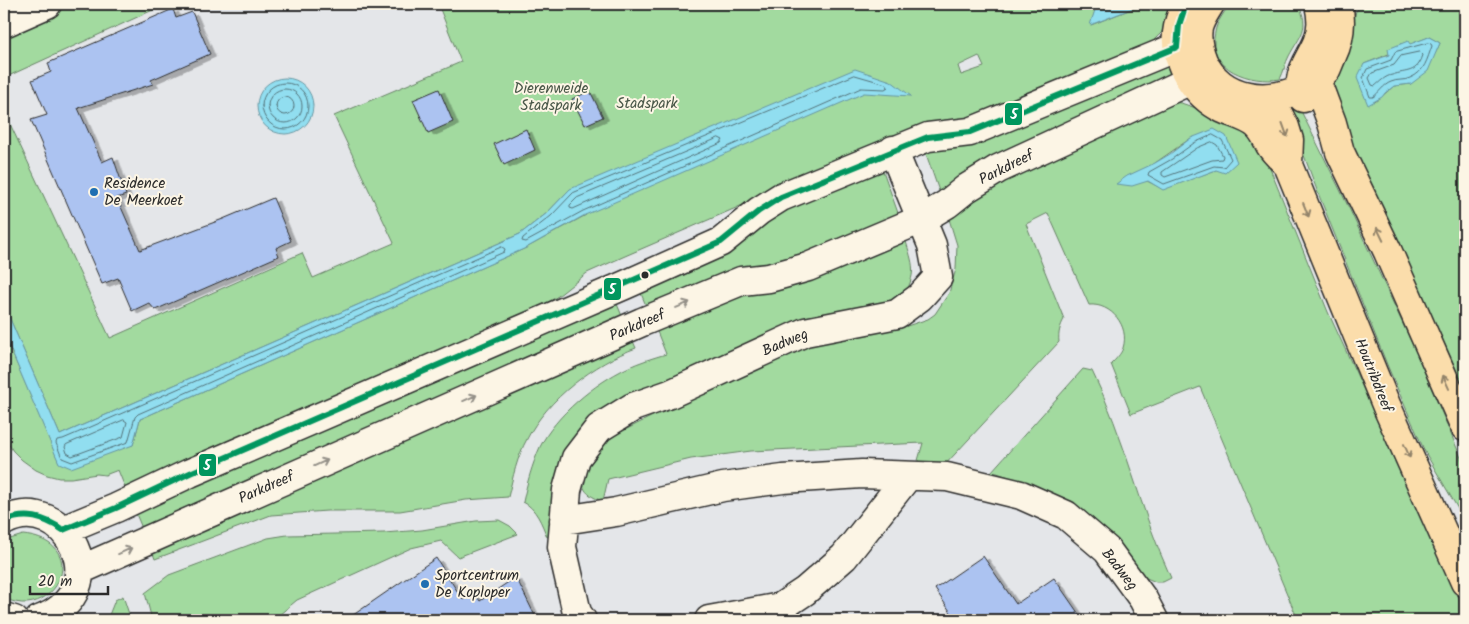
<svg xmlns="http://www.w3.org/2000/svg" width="1469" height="624" viewBox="0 0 1469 624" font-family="Kalam,sans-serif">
<defs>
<filter id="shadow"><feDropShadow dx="5.5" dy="3" stdDeviation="0" flood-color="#0004"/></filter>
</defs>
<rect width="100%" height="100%" fill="#e4e6e9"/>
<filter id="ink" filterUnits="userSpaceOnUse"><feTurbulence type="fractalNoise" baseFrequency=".02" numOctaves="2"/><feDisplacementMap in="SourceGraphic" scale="10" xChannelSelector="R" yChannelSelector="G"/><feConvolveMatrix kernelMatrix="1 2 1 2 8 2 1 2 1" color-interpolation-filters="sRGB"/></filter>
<g filter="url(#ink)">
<path fill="#a2da9f" stroke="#668265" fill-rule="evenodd" d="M74 4H166L4 78V35Z
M438 4H1097L1091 25 1144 4H1174L1162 32 1142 52 1003 110 916 130 625 256 587 273 558 296 528 315 128 495 118 470 105 475 97 474 71 478H59L47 475 36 470 22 460 13 451 4 437V334L59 462 133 445 140 419 526 248 586 215 570 189 547 213 520 234 60 435 4 305V111L110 338 302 253 313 278 394 243 334 116 461 62ZM979 56 984 67 961 75 958 66Z
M1230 4H1298C1311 29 1300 35 1289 56 1285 63 1284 72 1280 79 1251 84 1206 70 1215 32 1217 21 1224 13 1230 4Z
M1363 4H1465V389L1403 252 1335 112 1331 87 1352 27 1356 11ZM1429 37 1440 43 1436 52 1411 84 1394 86 1375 102 1364 64C1386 56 1407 45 1429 37Z
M1165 65 1169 67 1171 74 1170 77 940 194 924 148Z
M1171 102 1181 103 1199 109 1241 127 1262 149 1328 312 1449 575 1465 612V620H1298L1200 387 1131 414 1111 364C1116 359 1121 354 1123 348 1130 326 1111 303 1089 305L1048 213 1026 224 1064 319C1060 327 1058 333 1059 342L943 467 917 464 923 443 751 451 691 459 608 479 603 501C560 488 596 454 613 436L778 353 857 330 898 329 928 319 935 314 949 293 956 269 957 245 949 219 991 187ZM1191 138 1216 170 1163 189 1147 181 1155 163Z
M1297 106 1299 107 1349 208 1415 350 1465 467V521L1425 452 1388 367 1318 193 1288 112 1289 109Z
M882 168 898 213 871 233 649 313 638 286 770 215Z
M905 238C913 266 918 272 902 299L883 304 833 312 781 329 642 393 556 481 551 510 554 527 562 534 547 537C542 524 536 508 523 502 527 483 532 465 540 447 555 416 595 383 627 368 639 362 653 358 666 354L656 329 698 311Z
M614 297 625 323 144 533 134 509Z
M632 339 636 348C595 363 547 399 527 439 517 457 513 477 508 497L466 500 400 511H327L271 515 155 559 151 548Z
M1083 369 1092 371C1125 437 1140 511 1171 578L1163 582H1156L1144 577 1126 552 1094 519 1046 490 997 473 991 472Z
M499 520 510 526 518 534 458 557 441 541 411 548 297 600 273 620H152L145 593 169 575 268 538 287 535 384 533 422 530 476 521Z
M23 535C94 542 56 624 4 598V544L10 539Z
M123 596 131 620H107L115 600Z"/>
<path fill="#91def0" stroke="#6896a1" d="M1097 4H1144L1090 25Z
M1429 37 1440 43 1428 71 1411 84 1394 86 1385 93 1382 97 1368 105 1357 78 1364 64 1389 55 1388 49 1408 41 1410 44Z
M855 69 891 81 911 96 864 93 585 215 526 248 140 419 133 445 71 468 59 463 4 334V305L60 435 520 234 547 213 570 189Z
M257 106a28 28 0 1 1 56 0a28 28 0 1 1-56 0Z
M1214 129 1226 136 1237 162 1225 173 1216 170 1163 190 1148 181 1132 186 1116 184 1127 176 1155 163 1170 154 1191 138Z"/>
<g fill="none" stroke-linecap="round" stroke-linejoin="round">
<path stroke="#54737a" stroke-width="1" d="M1428 43 1431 44 1432 46C1427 59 1425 72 1410 78 1405 81 1397 79 1391 82 1383 85 1379 93 1373 97H1370L1363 78 1367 69 1391 60 1395 52Z
M1420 52 1423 55C1417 74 1407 70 1392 75 1385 76 1380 82 1375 86L1372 85 1369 78 1372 73 1394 65 1401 56Z
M855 75 886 84 888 87 885 89 861 88 583 211 526 242 522 241 523 238 551 216 573 193Z
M262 106a23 23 0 1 1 46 0a23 23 0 1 1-46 0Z
M268 106a17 17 0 1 1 34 0a17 17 0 1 1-34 0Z
M276 106a9 9 0 1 1 18 0a9 9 0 1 1-18 0Z
M1213 135 1222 140 1231 159 1224 167 1214 166 1164 184 1148 175 1149 172 1172 159 1194 143Z
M719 138 723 140 721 143 573 209 570 208V205L577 198Z
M1212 142 1217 145 1223 156 1222 159 1212 160 1165 177 1162 175V172L1197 148Z
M502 247 505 249 504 252 138 414 135 417 128 442 72 462 62 458 56 443 57 440 63 439 77 433Z
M124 420 127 422 123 437 72 456 67 453 65 447 66 445Z"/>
</g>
<path fill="#acc3f1" stroke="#2b2b2b" filter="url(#shadow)" d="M173 9 176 18 192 12 210 54 151 80 153 84 78 108 102 162 113 157 126 195 117 198 140 250 223 219 273 198 291 241 276 248 279 256 155 310 149 303 132 311 118 278 102 284 31 120 47 115 32 80 51 72 48 63Z
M439 89 453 122 428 133 413 100Z
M590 91 603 117 585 125 572 99Z
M526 129 535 150 504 165 494 144Z
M983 556 1016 604 1054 578 1083 620H956L935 589Z
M436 558 463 600 473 591 480 601 516 577 537 620H346Z"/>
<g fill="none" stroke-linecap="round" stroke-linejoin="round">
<defs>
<path id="minor" d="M4 23 47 4
M564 520 616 512 723 487 783 479 862 474 947 477 1021 495 1066 515 1107 550 1143 599 1154 620
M4 521C65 489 119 591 39 620
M63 530 116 508 190 473 625 285 721 242 759 211 781 197 928 137 970 132 1177 47
M80 570 642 322 741 281 769 278 808 267 922 219 947 204 967 188 998 169 1191 80
M4 617 14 620
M582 620 577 613 562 547 567 490 576 458 599 428 633 407 670 394 805 332 897 314 920 297 938 277 932 245 893 150
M709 620 781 607 805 591 844 557 908 476"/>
<path id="major" d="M1186 4C1182 13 1178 23 1177 33 1174 63 1196 96 1223 109 1234 114 1248 117 1257 125 1264 131 1266 138 1270 145 1274 152 1282 159 1288 165L1387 407 1465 582
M1210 4C1206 11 1200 19 1198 28 1196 39 1199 51 1203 61 1221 101 1271 106 1305 86 1313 82 1320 77 1326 70 1328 66 1330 60 1332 56 1340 39 1342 22 1338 4
M1316 80 1332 123 1340 152 1388 252 1465 427
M1270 98 1285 127 1289 140 1288 165
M1303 98C1295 75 1309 62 1317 43 1323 29 1322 17 1319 4"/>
</defs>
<use href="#minor" stroke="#2b2b2b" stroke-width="31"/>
<use href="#major" stroke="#2b2b2b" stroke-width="31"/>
<use href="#minor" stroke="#fcf5e5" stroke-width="28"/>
<use href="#major" stroke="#fbddab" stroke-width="28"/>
<defs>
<path id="bus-1" d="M4 521C26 512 44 517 63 530L116 508 190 473 721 242 759 211 781 197 928 137 970 132 1177 47 1179 25 1186 4"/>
</defs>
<use href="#bus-1" stroke="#fcf5e5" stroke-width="10"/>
<use href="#bus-1" stroke="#00965e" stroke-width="6"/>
</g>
<defs><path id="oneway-shaft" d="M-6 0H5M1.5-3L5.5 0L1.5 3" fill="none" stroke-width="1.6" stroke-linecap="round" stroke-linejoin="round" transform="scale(1.25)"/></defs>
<g stroke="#93846b">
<use href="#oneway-shaft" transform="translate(1285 130) rotate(70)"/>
<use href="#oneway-shaft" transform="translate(1306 210) rotate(68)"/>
<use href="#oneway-shaft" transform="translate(1380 234) rotate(-116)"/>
<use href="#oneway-shaft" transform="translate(1446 382) rotate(-114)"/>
<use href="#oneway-shaft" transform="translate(1407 451) rotate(66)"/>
</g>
<g stroke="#949088">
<use href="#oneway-shaft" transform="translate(683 305) rotate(-23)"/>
<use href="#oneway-shaft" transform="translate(470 398) rotate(-24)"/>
<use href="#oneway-shaft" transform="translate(321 463) rotate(-24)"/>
<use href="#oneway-shaft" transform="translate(125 551) rotate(-24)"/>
</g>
</g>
<g fill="#1f6fb2" stroke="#fcf5e5" stroke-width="2">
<circle cx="94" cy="192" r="5"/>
<circle cx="425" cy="584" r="5"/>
</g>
<circle fill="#2b2b2b" stroke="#fcf5e5" stroke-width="2" cx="645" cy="275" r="4.5"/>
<g text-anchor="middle" stroke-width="4" stroke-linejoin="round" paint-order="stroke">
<g font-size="15" fill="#495748" stroke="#fcf5e5">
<text x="551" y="93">Dierenweide<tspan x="551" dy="17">Stadspark</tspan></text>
<text x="647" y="108">Stadspark</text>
</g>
<g font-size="15" fill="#2b2b2b" stroke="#fcf5e5">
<text transform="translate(1006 167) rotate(-27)" y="5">Parkdreef</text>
<text transform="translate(637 325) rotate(-23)" y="5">Parkdreef</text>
<text transform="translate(785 342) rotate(-23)" y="5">Badweg</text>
<text transform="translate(1374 375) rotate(68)" y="5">Houtribdreef</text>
<text transform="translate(266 487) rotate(-24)" y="5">Parkdreef</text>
<text transform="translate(1120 569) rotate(52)" y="5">Badweg</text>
</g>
<g font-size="15" fill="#2b2b2b" stroke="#fcf5e5" text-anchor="start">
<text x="104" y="188">Residence<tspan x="104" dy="17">De Meerkoet</tspan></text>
<text x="435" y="580">Sportcentrum<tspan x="435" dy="17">De Koploper</tspan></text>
</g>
</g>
<g stroke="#fcf5e5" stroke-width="2">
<rect x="1004" y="102" width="19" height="24" rx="5" fill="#00965e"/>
<rect x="603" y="277" width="19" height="24" rx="5" fill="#00965e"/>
<rect x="198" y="453" width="19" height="24" rx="5" fill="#00965e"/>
</g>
<g font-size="14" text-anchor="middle" font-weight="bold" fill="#fff">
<text x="1014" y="119">5</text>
<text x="612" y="294">5</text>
<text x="207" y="470">5</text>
</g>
<rect width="1469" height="624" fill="none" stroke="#fcf5e5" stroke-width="20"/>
<rect x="10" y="10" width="1449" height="604" fill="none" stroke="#2b2b2b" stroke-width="2" filter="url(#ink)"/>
<path d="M30 586v8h78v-8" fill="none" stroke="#2b2b2b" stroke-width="2.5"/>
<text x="38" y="586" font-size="15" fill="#2b2b2b" stroke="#fcf5e5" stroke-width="4" paint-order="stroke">20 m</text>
</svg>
